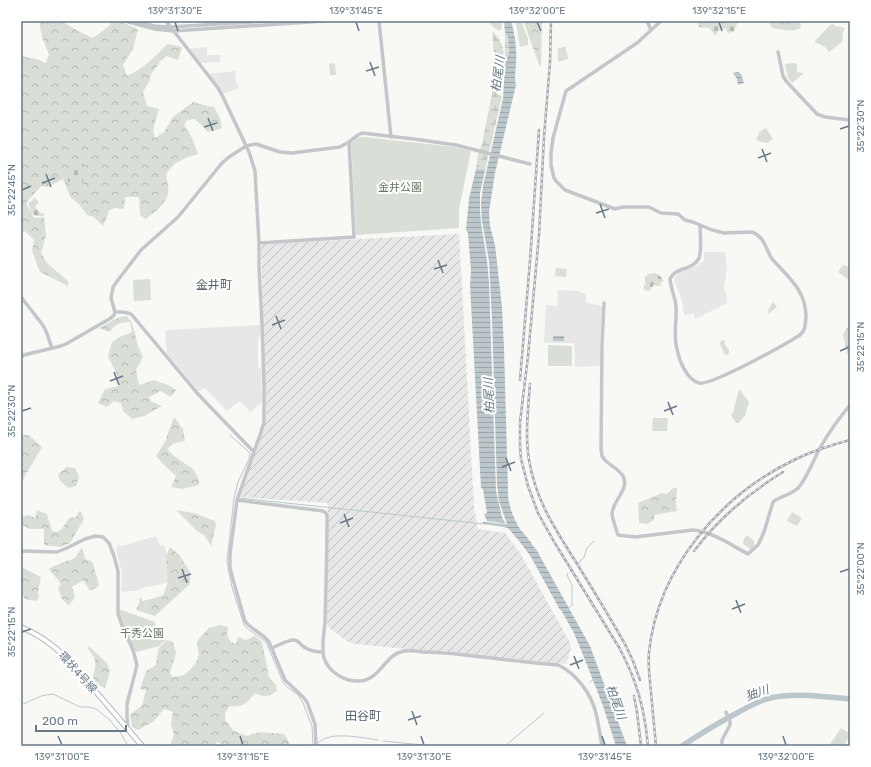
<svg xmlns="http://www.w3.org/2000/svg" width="871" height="767" viewBox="0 0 871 767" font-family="Rubik,'Noto Sans JP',sans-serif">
<defs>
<pattern id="industrial-furrows" width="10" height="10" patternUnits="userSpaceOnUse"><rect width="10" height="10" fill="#e6e7e6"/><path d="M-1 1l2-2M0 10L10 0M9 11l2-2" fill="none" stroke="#bec0c0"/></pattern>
<pattern id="forest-crowns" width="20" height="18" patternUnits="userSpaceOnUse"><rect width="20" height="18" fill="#d9dfd6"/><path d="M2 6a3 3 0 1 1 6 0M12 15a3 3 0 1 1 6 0" fill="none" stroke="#b4bab3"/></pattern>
<pattern id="wetland-marsh" width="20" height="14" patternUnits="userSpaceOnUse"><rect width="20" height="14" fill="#d9dfd6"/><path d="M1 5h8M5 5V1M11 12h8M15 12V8" fill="none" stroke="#b4bab3"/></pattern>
<pattern id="cemetery-stones" width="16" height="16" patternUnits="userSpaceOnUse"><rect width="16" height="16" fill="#d9dfd6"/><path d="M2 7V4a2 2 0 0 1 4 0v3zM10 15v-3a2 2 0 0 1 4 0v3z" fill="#b4bab3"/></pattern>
<pattern id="water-rules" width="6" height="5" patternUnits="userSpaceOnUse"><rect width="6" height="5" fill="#bbc7cb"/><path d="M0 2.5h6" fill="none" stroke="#9ca6aa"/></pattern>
</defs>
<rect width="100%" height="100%" fill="#f8f8f5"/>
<path fill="#e6e7e6" d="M207 47V55H220V62L200 63 189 49Z
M235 71 236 83H237L239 88 223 94 208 74Z
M704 252H725L727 268 724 289 727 297V303L695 319 694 314 684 315 682 301 674 280 675 277 678 274 698 265 700 263 704 261Z
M558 290 578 291 586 295V303L602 306 600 343V365L598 366 576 367 575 366 574 343H544L546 305 557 306Z
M260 325V332L258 343V368H261L262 402 251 412H250L241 402H238L228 410H226L206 389 203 388 199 391H197L196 389 167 354 165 332 167 330Z
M156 536 160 546 164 545 166 552 170 556V579L164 584 146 587 136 591H129L122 592 121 591 122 572 116 550 118 545 122 546Z"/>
<path fill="url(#industrial-furrows)" d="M459 234 474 507 478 529 505 533 520 553 570 643 571 649 566 664 355 644 347 641 328 627 327 625 328 503 240 497 266 419 261 247 263 244Z"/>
<path fill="#d9dfd6" d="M488 21H501L502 26 501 30H498L494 28Z
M521 21 528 39V45L520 47 516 23Z
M833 24 835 26 845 28 843 32 842 42 829 52 825 47 815 42V41L830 25Z
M565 46 568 57V59L558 62V49Z
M335 63 336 75H330L329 64Z
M795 63 797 64V72L804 73 792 83 788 78 785 64Z
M766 128 773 139 767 143 758 141 756 138 759 134V132Z
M360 137H364L455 147 471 151 459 209V228L356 235 351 143Z
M843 265 850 267V281L838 272Z
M556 268 567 269 566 277 555 276Z
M150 279 151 300 134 301 133 280Z
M773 302 777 307 768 314 769 308Z
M723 340H725C724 344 726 347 729 350V353L727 355 724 354 720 344V342Z
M548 345 572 346V366H548Z
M739 389 749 402 745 416 738 423H736L731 415 733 413V412Z
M653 418H668L667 431H653L652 430Z
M792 512 802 518 797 526 787 521Z
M747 535 754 541V543L755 545 750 550 748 547 743 544 744 539Z
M119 609 155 622V630L166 640 159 646 136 652C130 640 118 623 119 609Z
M841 728 850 734 845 744 847 746H829Z"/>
<path fill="url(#forest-crowns)" d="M39 21H61L78 31 93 38 109 26 112 21H119L138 29 133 49 123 65 127 76C144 68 154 58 167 44L182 47 178 60 166 56 160 61 158 65 151 74 150 80 143 92 147 106 159 109 153 129 155 138 164 132 173 117 193 102 208 106 214 107 220 118 222 128 209 132 195 119 187 120 184 125 191 136 198 154 188 157 174 164 166 174C167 179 169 188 168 194 165 205 155 212 146 219L140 215 139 197H125L124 209 116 208 109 210 107 217 103 226 94 217 87 215 79 204 71 198 63 179 48 187 41 186 26 203 34 218 44 217 46 235 41 253 47 263 68 281V286L40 272 32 251 34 240 25 231 21 233V56L36 59 46 63 49 55 42 37Z
M525 21H542L541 65 540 67 524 23Z
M768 21H800L801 28C792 32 782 30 772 28Z
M127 316C134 325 134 331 137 342 138 347 141 352 143 357L136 370 139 385 154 380 161 383 166 384 176 390 171 397 161 391 149 397 151 401 162 406 144 416 132 419 123 411 121 403 114 401 107 407 98 403 105 389 119 386 117 380V375L108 356 112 342 120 337 132 332 130 322C119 323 116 323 110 332L99 328C109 323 115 317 127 316Z
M850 324V357L847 353 843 334Z
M174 417 183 429 185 441 174 443 167 449 174 456 193 469 199 479V485L182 489 171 487 176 476 163 464 156 456 165 442Z
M24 435H29L42 447 26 474 21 484V438Z
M67 467 75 468 79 477 76 486 68 488 60 481 58 474Z
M673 488H677L676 503 677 511 654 515V520L647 524 639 523 638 503 662 493 667 494Z
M37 510 47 514 52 531 57 532 62 529 69 518 76 517 80 510 84 519 70 543 61 547 44 545V529H29L21 524V517L28 515 35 518Z
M176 510 194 513 215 521 216 525 211 546 204 535 198 532Z
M82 547 85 559 93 562C94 571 98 577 99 586L90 591 83 580 72 587 75 597 69 606 62 599 58 588 61 584 49 569 54 566 75 558Z
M170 547 180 556 190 572V584L155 616 136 610 139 603 140 597 143 601 155 598 163 595 167 585 168 577 166 556Z
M21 567 41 577 38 592 39 597 36 601 25 599 21 593Z
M221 625 228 627 227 635 231 642 236 644 238 637 246 640 255 636 262 642 269 677 276 685 277 691C268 698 264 697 255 693 245 705 244 707 229 706L225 714V720L234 731 247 736 259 732 284 734 291 746H225L217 742 214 746H171L170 745 174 735 171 724 173 712 164 709 153 722 138 730 132 727 130 714 142 706 146 690 140 689 146 671 156 665 158 649 167 640 173 642 176 653 170 673 172 677 184 675 190 670 196 663 199 654 197 645 198 640 209 628Z
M89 646 107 663 110 671 105 688 92 682C95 667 99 661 88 649Z"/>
<path fill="url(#wetland-marsh)" d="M492 31C500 38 502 44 504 54L500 55 498 95 502 96 485 170 476 169 478 154 482 144 492 94 494 73V56Z
M505 32 508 37 509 53C507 56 507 61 505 64Z"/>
<path fill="url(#cemetery-stones)" d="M700 21H739L735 28V31L728 33 725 28 722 30 720 29 715 36 710 28 699 27 698 22Z
M77 163H83V185L75 186 74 184H71V182H68V177H65V169H77Z
M35 198 39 203 35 206 39 212 44 214V216H35L31 212 29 203Z
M655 273 660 276 664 281 660 283 661 286H655V285H653V287H651L650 291 644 290V285L646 284V283H645V278L648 274Z"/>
<path fill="url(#water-rules)" d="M504 21H511C515 34 517 49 516 63 516 70 514 78 516 85L495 173 489 212 490 226 495 245 502 307 504 348 508 489C507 502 513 518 520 529 523 533 527 537 530 541 532 544 533 547 536 549L590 646 627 746H616L603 706 584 657 574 633 561 610H560L531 557 520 542 508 528 504 527 483 524V522L507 524 499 501 497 485 492 319 489 261 482 221 481 203 483 186 503 99 505 64C507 61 507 56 509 53L508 37 505 32Z
M738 72 741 74 744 83 738 85 737 79 733 73Z
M476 169 485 170 480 193V210L481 223 487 261 489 283 496 491 502 517 505 523 487 521 484 514 487 513 483 489 481 488 470 285 471 270 468 233 466 230 469 199Z
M553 336H564V341H553Z"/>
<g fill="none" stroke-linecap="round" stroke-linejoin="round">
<path stroke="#bbc7cb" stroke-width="1" d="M230 435 250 453 249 459 238 482 234 498 227 561 229 573 232 587 244 625C250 632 259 636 266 642L283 682 286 686 298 695 303 703 312 726 313 746
M239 498 484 524
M578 564 584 557 587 548 594 541
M568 573 567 575 572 585V605L569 608
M590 682 594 679
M21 705 41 696 53 694 80 707H89L96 709 110 720 115 727 119 730 128 746
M383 741 433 746
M318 743C321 741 323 739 326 738 339 733 364 738 378 740
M505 746 544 713"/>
<path stroke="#bbc7cb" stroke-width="5.5" d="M682 746C700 734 718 723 737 713 748 707 758 701 770 698 795 692 825 697 850 699"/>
<defs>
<path id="primary" d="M21 627C56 642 73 664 96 692 112 710 127 728 142 746"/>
</defs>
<use href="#primary" stroke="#b6bbbe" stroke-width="6"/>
<path stroke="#c3c7ca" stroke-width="3.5" d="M125 21 155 29 173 31 324 21
M136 21 154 26 170 27 267 21
M166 21 218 88 223 97 249 152 255 171 259 243V268L262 324 264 385V422L261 432 237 500 230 554V567L232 576 245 621C251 630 263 633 269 642L285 680 303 697 307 702 315 724 316 746
M379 21 391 137
M647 21 651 30
M661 21 637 43 566 91 553 138 551 153V165L554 178 556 181 565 190 615 209 623 207H649L661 213 678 214 685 220 693 222 712 230 724 233 752 232C765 237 765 248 772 259 789 278 806 290 806 317 805 325 806 329 800 335 786 344 711 386 699 383 686 379 679 360 677 349 673 335 677 320 676 306 675 297 671 289 670 279 675 267 694 270 699 258 702 251 700 233 700 226
M778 52 783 76 786 81 817 114 825 117 850 120
M259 243 354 237 349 142 358 135 362 133 414 139 456 145 530 164
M21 297 42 324 46 331 52 348
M604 303 602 344 601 449 602 456 604 459C609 465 619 469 623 476 630 490 612 501 612 514 613 521 616 529 618 535L635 537 693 530C713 532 731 545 748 554L758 545 764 532 773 502C781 496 791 495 798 488 806 480 814 459 820 448 828 434 840 417 850 405
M115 312 111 298 113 287 118 280 141 250 178 217 222 163 229 157 246 146 256 144 280 152 292 153 340 147 349 142
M115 312C121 312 128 311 132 315L197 393 218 415 254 452
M21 357 24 355 61 346 66 344 111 318 114 315 115 312
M237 500 323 511 326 513 327 516C327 551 326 587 325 622 324 634 321 647 324 658 329 673 346 682 360 681 381 679 385 654 404 651 410 650 417 651 423 652 434 652 445 653 456 654 490 658 524 662 558 665 565 668 571 673 576 678 597 700 597 718 602 746
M21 551 57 552 67 548 85 539 95 536 103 537 109 543 114 556 118 571V614L123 628 133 650 137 665 127 704V716L128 729
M272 648C279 645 287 640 294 640 299 640 300 645 304 647 310 651 316 652 323 652
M722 746V740L730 725V721L726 712"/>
<use href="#primary" stroke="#fff" stroke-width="4"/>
<defs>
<path id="rail" d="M551 21 550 62 544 137 539 235 528 356 520 422V445L521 459 528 486 538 513 553 540 620 649C625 659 630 669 634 680 642 701 646 723 648 746
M520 380 530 261 539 130
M530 384C528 409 525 435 529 460 536 502 557 532 579 567 595 593 611 619 626 646L633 661 640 680
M694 551C718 519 749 493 783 472
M634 696 637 712 641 746
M656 746C654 725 652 704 650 682 649 672 648 662 649 652 658 568 720 495 796 459 813 451 831 445 850 440"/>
</defs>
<use href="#rail" stroke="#a4aab0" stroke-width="2.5"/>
<use href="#rail" stroke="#fff" stroke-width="1" stroke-dasharray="3" stroke-linecap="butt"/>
</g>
<path fill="none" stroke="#677886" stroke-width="1.5" d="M175 22 178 31M356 22 359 31M537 22 541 31M719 22 722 31M370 62 375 76M366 71 379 67M208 118 213 131M204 127 217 123M840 129 849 126M762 149 767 162M758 158 771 153M46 174 51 187M42 183 55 178M22 190 31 186M600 204 605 218M596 213 609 209M438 260 443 273M434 269 447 265M276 316 281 329M272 325 285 320M840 351 849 347M114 372 119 385M110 381 123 376M668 402 673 415M22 411 31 408M664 411 677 406M506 458 511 471M502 467 515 462M344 514 349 527M340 523 353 518M182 569 187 583M840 572 849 569M178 578 191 574M736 600 741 613M732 609 745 604M22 632 31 629M574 656 579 669M570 665 583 660M412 711 417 725M408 720 421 716M58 736 62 745M240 736 243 745M421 736 424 745M602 736 605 745M783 736 786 745"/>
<g text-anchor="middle" stroke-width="4" stroke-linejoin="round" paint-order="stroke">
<g font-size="11" fill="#667862" stroke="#fff">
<text x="400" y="191">金井公園</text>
<text x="142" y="637">千秀公園</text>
</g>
<g font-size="11" fill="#677886" stroke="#fff">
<text transform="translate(78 672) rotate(48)" y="4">環状4号線</text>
</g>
<g font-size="12" font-style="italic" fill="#637982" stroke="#fff">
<text transform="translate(498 74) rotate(-82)" y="4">柏尾川</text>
<text transform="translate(489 396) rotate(-92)" y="4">柏尾川</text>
<text transform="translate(757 693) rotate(-19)" y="4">㹨川</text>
<text transform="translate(616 702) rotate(70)" y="4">柏尾川</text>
</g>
<g font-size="12" fill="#55616b" stroke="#fff">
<text x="214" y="289">金井町</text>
<text x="363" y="720">田谷町</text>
</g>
</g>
<rect width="871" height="767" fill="none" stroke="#ffffff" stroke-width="44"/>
<path d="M36 725v6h90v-6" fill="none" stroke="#677886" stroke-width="2"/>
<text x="42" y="725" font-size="12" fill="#677886" stroke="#ffffff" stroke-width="3" paint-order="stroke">200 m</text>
<rect x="22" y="22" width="827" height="723" fill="none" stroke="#677886" stroke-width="1.5"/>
<g font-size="10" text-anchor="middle" fill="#677886">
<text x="175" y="14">139°31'30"E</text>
<text x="356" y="14">139°31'45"E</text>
<text x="537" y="14">139°32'00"E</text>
<text x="719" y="14">139°32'15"E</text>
<text transform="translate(860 126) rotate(-90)" y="4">35°22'30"N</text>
<text transform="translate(11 190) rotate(-90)" y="4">35°22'45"N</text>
<text transform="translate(860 347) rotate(-90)" y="4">35°22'15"N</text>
<text transform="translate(11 411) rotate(-90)" y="4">35°22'30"N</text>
<text transform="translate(860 569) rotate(-90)" y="4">35°22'00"N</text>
<text transform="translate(11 632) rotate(-90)" y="4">35°22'15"N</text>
<text x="62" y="760">139°31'00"E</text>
<text x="243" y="760">139°31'15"E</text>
<text x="424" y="760">139°31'30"E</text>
<text x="605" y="760">139°31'45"E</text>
<text x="786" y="760">139°32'00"E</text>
</g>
</svg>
